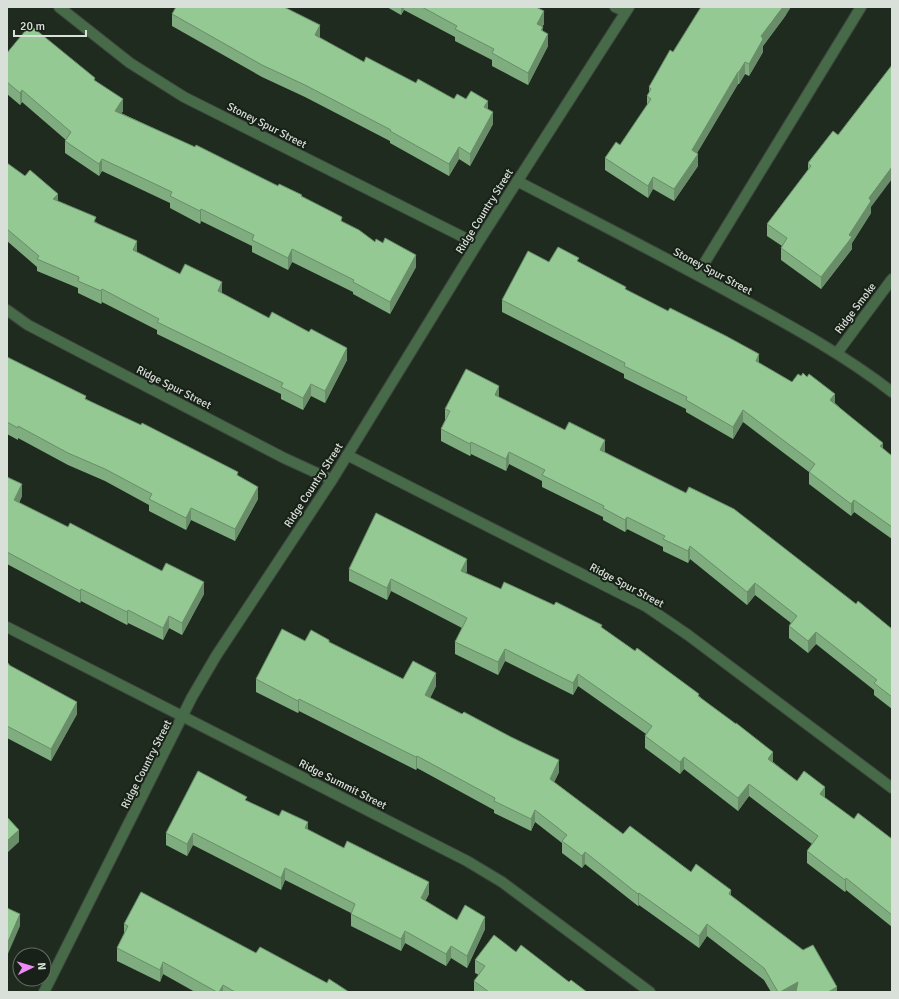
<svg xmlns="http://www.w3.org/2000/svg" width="899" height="999" viewBox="0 0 899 999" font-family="Signika,sans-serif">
<rect width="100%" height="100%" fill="#202b20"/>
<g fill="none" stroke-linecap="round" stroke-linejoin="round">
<defs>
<path id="minor" d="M59 7 130 63 184 97 477 244
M615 7 626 12
M517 181C590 219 663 256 734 295 789 325 843 354 892 392
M697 275 861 7
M7 310 28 325 284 458 332 480
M837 353 892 279
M347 455 647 607 688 635 892 788
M7 627 467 861 502 882 650 992
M44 992 192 697 216 656 332 480 477 244 629 7"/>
</defs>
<use href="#minor" stroke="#3e483e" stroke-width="12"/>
<use href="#minor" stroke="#476b48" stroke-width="10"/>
</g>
<path fill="#7fad7f" d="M387 7H536L544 24 542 27 543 31 548 46 528 85 492 66V60L455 41V37L404 10 401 15Z
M172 14 320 38 364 62 454 99H466L488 109 493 124 470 166 459 159 449 176 390 143V141L305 97 262 77 172 26Z
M786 15 763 46V52L749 76 745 74 739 84H738L697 153 698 166 674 201 653 189 648 198 605 170V158L620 145 647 106V96L649 93V87L673 52Z
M892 49V63L891 62V50Z
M7 53 95 81 123 111 121 113 278 186 302 197 416 267 390 314 353 294V292L292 262 288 270 252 252V246L201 221 200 224 170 208V203L102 171 99 176 65 153V141L66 140 22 102 20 105 7 94Z
M7 163 58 201 96 222 137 253 180 274 222 294 347 360 325 403 311 396 303 410 281 399V394L157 334V330L102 302 101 304 78 293V288L37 271V267L7 241Z
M808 163 871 207V213L852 243V249L821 289 781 260V248L782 246 767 236V224L808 170Z
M579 262 626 290 759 363 792 382 835 403 883 449 892 456V539L854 512 851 516 809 484V472L743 422 733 439 686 412V409L624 378V374L502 312V300Z
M7 357 86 399 238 476 258 499 235 541 191 520 186 530 149 511V505L105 481 68 465 18 438V440L7 434Z
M499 397 605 452 856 604 892 629V709L874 695V690L816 644 808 653 789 638V626L791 623 755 595 747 605 690 559 688 563 663 551V547L627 529 625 532 603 520V517L542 487V481L509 464 506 471 471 454 470 456 441 441V429L445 421V409Z
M7 477 22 496 19 503 204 594 182 635 169 628 163 640 128 623 127 625 81 601 80 603 7 564Z
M349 569 467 571 466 573 501 589 602 628 635 651 657 664 699 696 773 762 797 781 825 798 854 819 892 839V927L846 890 845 892 807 863V851L812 844 749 796 738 811 684 769 680 774 645 748V736L646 734 578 686 573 695 505 661 498 675 455 654V642L462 628 391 591 387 600 349 581Z
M305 641 329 642 403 679 436 686 430 698 559 772 554 782 623 834 691 872 731 896 837 992H771L764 980 707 936 699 948 639 905 638 906 585 864 582 868 562 853V843L535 822 531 831 494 813V810L417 768 416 770 299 711 298 713 256 692V679Z
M7 663 9 666 77 714 51 761 7 738Z
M247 801 308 830 429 894 425 901 457 920 485 929 467 968 451 958 446 966 405 943 401 951 351 926V913L285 880 281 890 193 845 187 856 166 845V833Z
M124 924 256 953 349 992H195L163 974 160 982 117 961V948L124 934Z
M516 952 569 982 587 992H474V981L479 975 475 973V960Z"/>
<path fill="#688d68" d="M401 7H404V10L401 15Z
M783 7H791L786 15 763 46V52L749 76V64L761 36Z
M544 11V24L537 36V24Z
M320 25V38L315 35Z
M548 34V46L528 85V73Z
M745 62V74L739 84V72Z
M738 72V84L693 160 698 154V166L674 201V189L692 150Z
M22 90V102L20 105V93Z
M123 99V111L115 123V111Z
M488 101V113L484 107Z
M493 112V124L470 166V154Z
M459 147V159L449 176V164Z
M102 159V171L99 176V164Z
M892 167V179L871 207V213L852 243V249L821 289V277L849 235 869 198Z
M653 177V189L648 198V186Z
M58 194V206L53 199Z
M201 209V221L200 224V211Z
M137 241V253L133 250Z
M292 249V262L288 270V258Z
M416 255V267L390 314V302Z
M222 282V294L218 291Z
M102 289V302L101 304V291Z
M347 348V360L325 403V391Z
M759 354V367L756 361Z
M311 384V396L303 410V398Z
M499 386V398L495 395Z
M835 394V406L830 400Z
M743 410V422L733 439V427Z
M605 440V452L600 450Z
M471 442V454L470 456V444Z
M883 443V455L880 446Z
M509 452V464L506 471V459Z
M22 484V496L14 512V500Z
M258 487V499L235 541V529Z
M854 500V512L851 516V504Z
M191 508V520L186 530V518Z
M627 517V529L625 532V520Z
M690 546V559L688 563V551Z
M467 559V571L461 583V571Z
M391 579V591L387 600V588Z
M204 582V594L182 635V623Z
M755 583V595L747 605V592Z
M81 589V601L80 603V591Z
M128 610V623L127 625V612Z
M169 616V628L163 640V628Z
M816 632V644L808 653V641Z
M505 649V661L498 675V662Z
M436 673V686L425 707V695Z
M578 674V686L573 695V683Z
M299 699V711L298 713V701Z
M77 702V714L51 761V749Z
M773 752V764L768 759Z
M417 756V768L416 770V757Z
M684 757V769L680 774V762Z
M559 760V772L550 791V779Z
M749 784V796L738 811V798Z
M825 787V799L820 794Z
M535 810V822L531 831V819Z
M308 822V834L305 828Z
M19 830V842L7 853V841Z
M193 833V845L187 856V844Z
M585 852V864L582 868V856Z
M285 868V880L281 890V878Z
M846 878V890L845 892V880Z
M429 882V894L421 910V898Z
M731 890V902L729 894Z
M639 893V905L638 906V894Z
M20 914V926L7 956V944Z
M485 917V929L467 968V956Z
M707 924V936L699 948V936Z
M405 931V943L401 951V939Z
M451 946V958L446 966V954Z
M163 962V974L160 982V970Z
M798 982V992H780Z
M223 985V992H219Z
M837 987V992H828Z"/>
<path fill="#94c994" stroke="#688d68" d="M176 7H284L320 25 315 35 364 62 366 57 416 83 418 79 454 99 457 94 466 99 471 91 488 101 484 107 493 112 470 154 459 147 449 164 390 131 391 130 305 85 262 65 172 14Z
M422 7H536L544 11 537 24 543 27 541 30 548 34 528 73 492 53 494 49 455 29 457 26Z
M701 7H783L761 36 763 39 749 64 745 62 739 72H738L692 150 698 154 674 189 653 177 648 186 605 158 616 142 620 145 651 99 647 96 651 89 649 87 670 50 673 52Z
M30 25 95 78 94 80 123 99 115 111 195 147 196 145 278 186 279 184 302 195 301 196 342 217 341 221 359 230 375 242 376 239 383 243 385 238 416 255 390 302 353 282 354 280 292 249 288 258 252 240 254 235 201 209 200 211 170 196 172 192 102 159 99 164 65 141 71 132 22 90 20 93 7 82V53Z
M892 65V167L869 198 871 201 849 235 852 237 821 277 781 248 787 238 767 224 811 166 808 163 833 131 838 135Z
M7 163 25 176 30 170 58 194 53 199 96 217 94 222 137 241 133 250 180 274 185 264 222 282 218 291 269 318 272 312 309 332 311 329 347 348 325 391 311 384 303 398 281 387 283 383 157 322 159 319 102 289 101 291 78 281 79 277 37 259 39 256 7 229Z
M558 247 579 258 577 261 626 287 625 289 668 311 670 308 726 336 759 354 756 361 792 382 798 374 801 376 803 373 807 377 809 374 835 394 830 400 883 443 880 446 892 456V527L854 500 851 504 809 472 815 464 743 410 733 427 686 400 687 397 624 366 625 363 502 300 528 251 549 262Z
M7 357 86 396 85 399 141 425 142 423 238 472 237 475 258 487 235 529 191 508 186 518 149 499 152 494 105 469 68 453 18 426V428L7 422Z
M466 369 499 386 495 395 565 430 569 422 605 440 600 450 686 493 689 487 734 509 856 604 858 601 892 629V697L874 683 877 680 816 632 808 641 789 626 797 616 755 583 747 592 690 546 688 551 663 539 665 536 627 517 625 520 603 508 604 506 542 475 545 470 509 452 506 459 471 442 470 444 441 429 450 411 445 409Z
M7 477 22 484 14 500 68 527 70 523 162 571 166 563 204 582 182 623 169 616 163 628 128 610 127 612 81 589 80 591 7 552Z
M376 513 467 559 461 571 501 589 504 582 554 605 556 602 602 625 601 627 635 651 637 648 657 663 699 694 698 696 736 724V723L773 752 768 759 797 781 804 771 825 787 820 794 854 819 858 813 892 839V915L846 878 845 880 807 851 818 836 749 784 738 798 684 757 680 762 645 736 652 726 578 674 573 683 505 649 498 662 455 642 467 618 391 579 387 588 349 569Z
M282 629 305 641 311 630 329 640V642L403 679 413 661 436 673 425 695 462 714 464 712 511 737 559 760 550 779 623 834 630 826 691 872 696 864 731 890 729 894 803 950 813 945 837 987 828 992H796L798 982 780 992H778L764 968 707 924 699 936 639 893 638 894 585 852 582 856 562 841 567 835 535 810 531 819 494 801 495 798 417 756 416 757 299 699 298 701 256 679Z
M7 663 9 664V665L77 702 51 749 7 726Z
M198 771 247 797 245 800 279 816 282 810 308 822 305 828 344 848 347 841 429 882 421 898 457 920 465 905 485 917 467 956 451 946 446 954 405 931 401 939 351 914 355 904 285 868 281 878 193 833 187 844 166 833Z
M7 817 19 830 7 841Z
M141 892 256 953 260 947 327 983 329 979 349 992H235L223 985 219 992H217L163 962 160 970 117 948 128 926 124 924Z
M7 908 20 914 7 944Z
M494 935 516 952 521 945 569 982 571 980 587 992H489L474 981 485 966 475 960Z"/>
<g text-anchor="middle" stroke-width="4" stroke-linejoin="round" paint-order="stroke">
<g font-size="11" fill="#d9e0d9" stroke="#172117">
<text transform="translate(267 125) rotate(27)" y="4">Stoney Spur Street</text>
<text transform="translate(484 211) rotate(-58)" y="4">Ridge Country Street</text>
<text transform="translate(713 271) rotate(28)" y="4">Stoney Spur Street</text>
<text transform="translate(855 308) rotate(-53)" y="4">Ridge Smoke</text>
<text transform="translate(174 387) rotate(27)" y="4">Ridge Spur Street</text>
<text transform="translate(313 485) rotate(-57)" y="4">Ridge Country Street</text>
<text transform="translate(627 585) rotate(28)" y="4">Ridge Spur Street</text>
<text transform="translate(146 764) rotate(-63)" y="4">Ridge Country Street</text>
<text transform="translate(343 784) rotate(27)" y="4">Ridge Summit Street</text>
</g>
</g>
<rect width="899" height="999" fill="none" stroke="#d9e0d9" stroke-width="16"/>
<g transform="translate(32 967) rotate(85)"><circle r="19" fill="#172117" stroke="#656d65"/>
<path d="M0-3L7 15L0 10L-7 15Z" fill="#ef8bf6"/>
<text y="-6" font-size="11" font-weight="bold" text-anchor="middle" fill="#d9e0d9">N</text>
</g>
<path d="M14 30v6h72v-6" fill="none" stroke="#d9e0d9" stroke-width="2"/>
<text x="20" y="30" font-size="12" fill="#d9e0d9" stroke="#172117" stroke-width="3" paint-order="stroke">20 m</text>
</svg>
